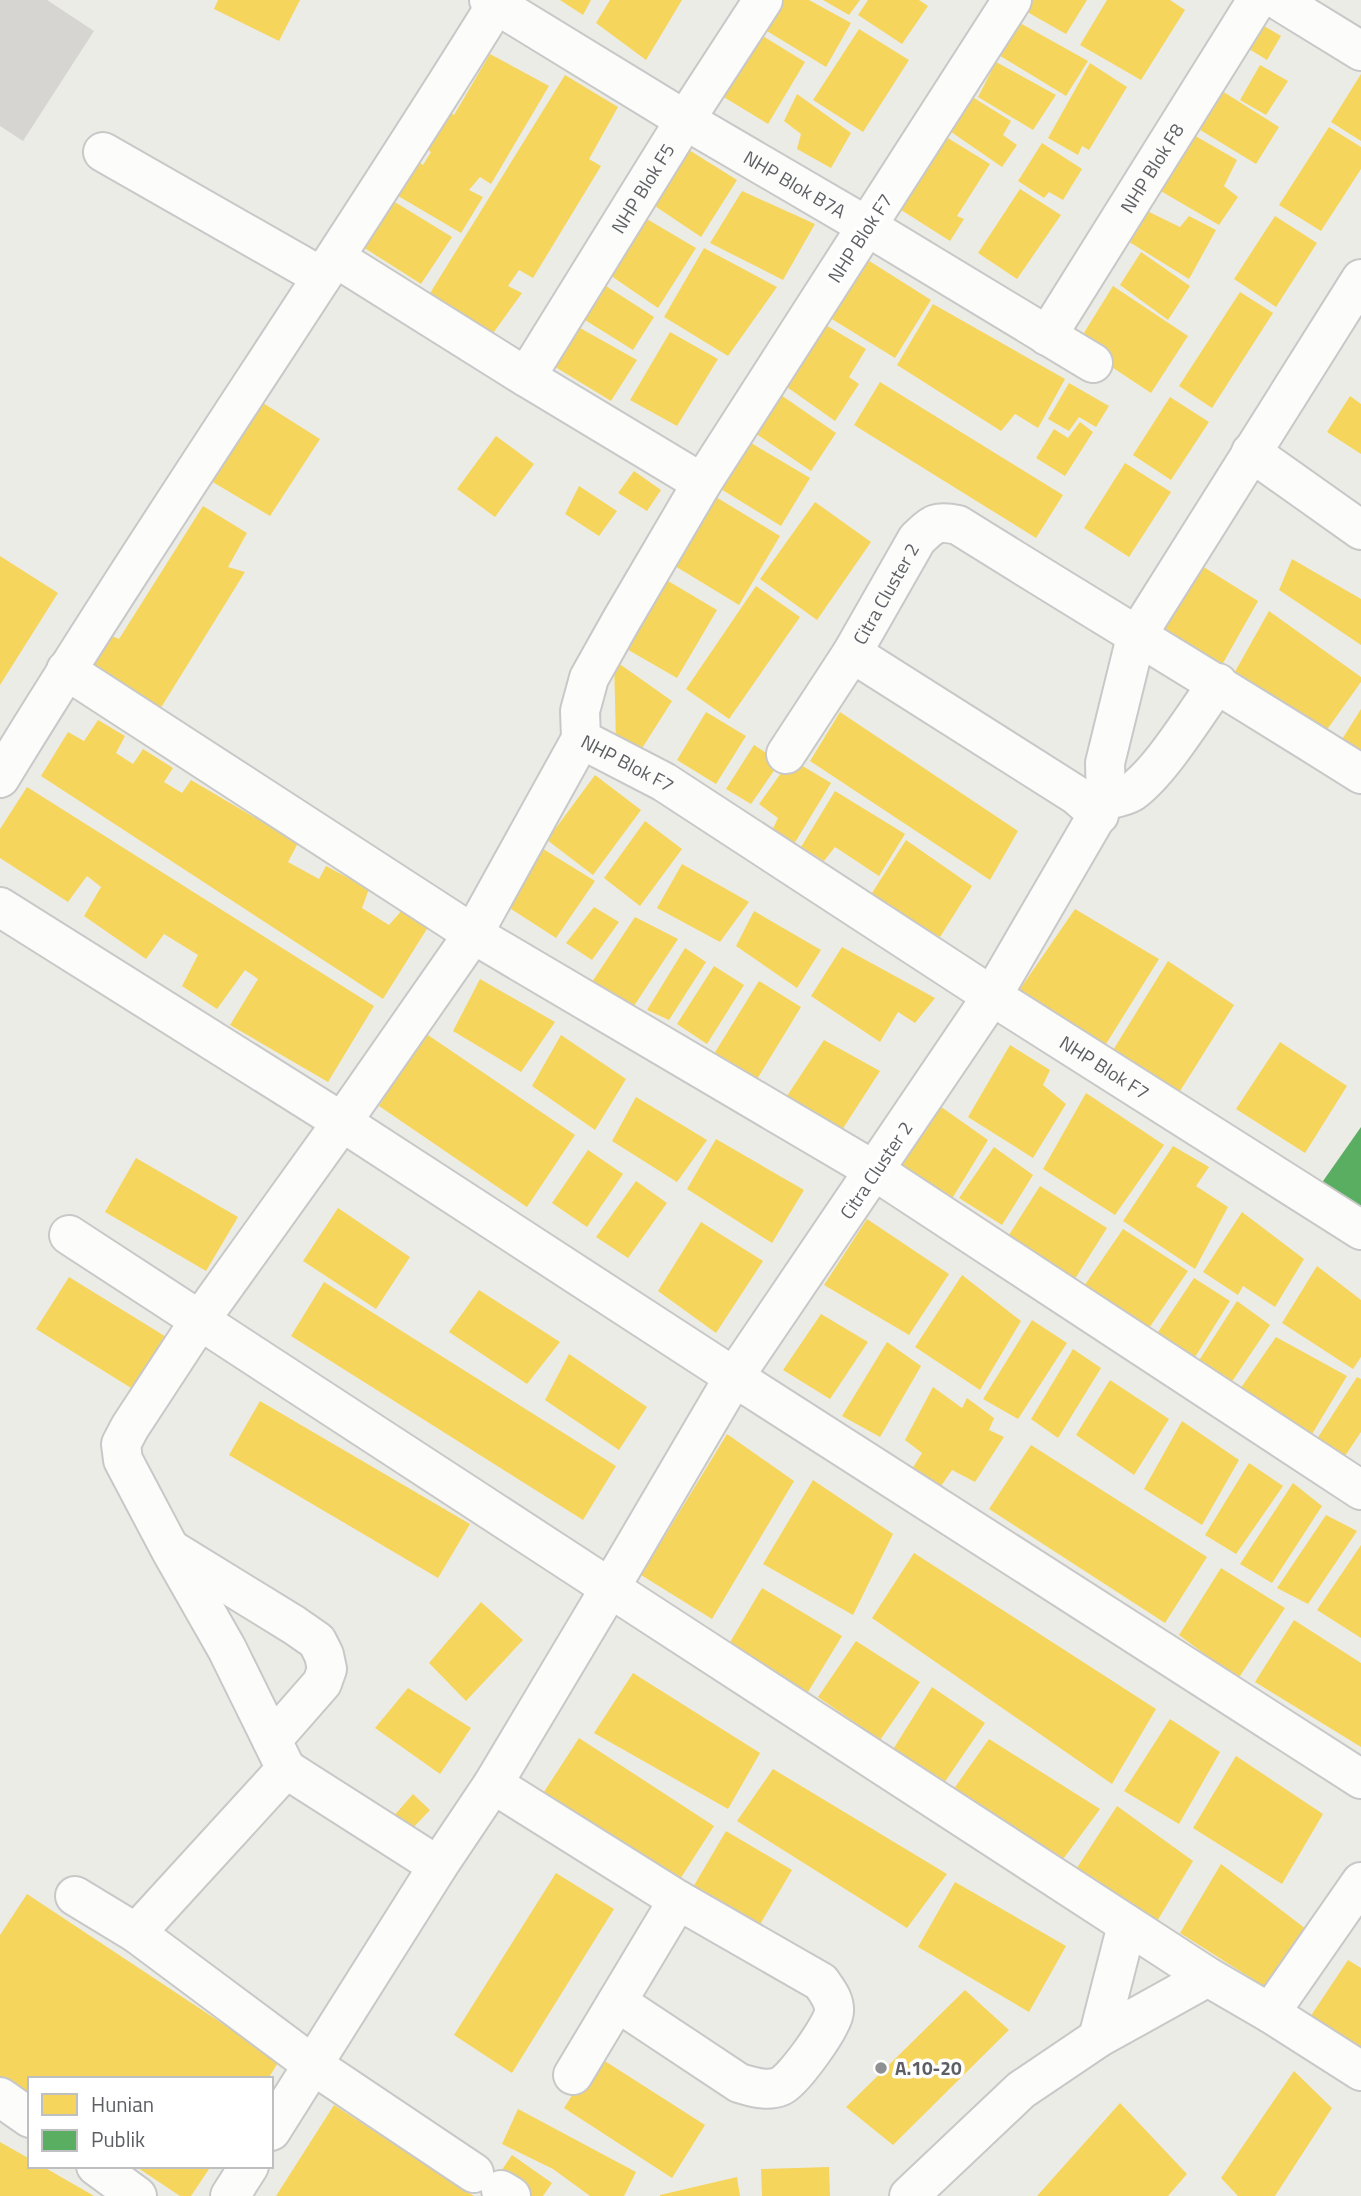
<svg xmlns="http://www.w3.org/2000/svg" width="1361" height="2196" viewBox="0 0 1361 2196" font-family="'Titillium Web',sans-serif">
<rect width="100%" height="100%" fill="#ecece7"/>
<path fill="#f6d55c" d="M218 0H300L279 41 214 9Z
M560 0H591L583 15Z
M610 0H682L646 60 596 23Z
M778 0H809L851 23 826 67 762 28Z
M823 0H860L849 15Z
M868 0H919L928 6 902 44 858 15Z
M1026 0H1087L1066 34 1022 9Z
M1107 0H1170L1185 10 1141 80 1080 45Z
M1249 17 1281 36 1267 60 1236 41Z
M1013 19 1088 61 1066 96 992 51Z
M859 29 909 60 863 132 813 100Z
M753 30 805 62 768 124 717 93Z
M490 54 549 86 491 184 480 177 469 190 483 197 461 233 388 190 409 155 423 165 431 152 417 142 436 104 454 115Z
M996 62 1056 95 1033 130 978 97Z
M1090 63 1127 87 1089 150 1082 146 1078 155 1048 138Z
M1260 65 1288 81 1266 115 1240 100Z
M1361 74V141L1331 122Z
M565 75 618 107 589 159 601 166 533 278 519 270 508 286 522 293 491 336 427 298Z
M1222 91 1279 127 1256 164 1197 128Z
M966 93 1011 121 1003 135 1017 145 1002 167 944 127Z
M797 94 851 133 831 168 797 149 801 134 784 121Z
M1329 127 1361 147V169L1321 231 1279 205Z
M1192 134 1237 160 1224 186 1238 197 1219 225 1159 190Z
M943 135 990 164 957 216 964 219 950 241 898 208Z
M1042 143 1082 169 1063 200 1049 192 1044 198 1018 181Z
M681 145 737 180 701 237 646 200Z
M1020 189 1061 215 1017 279 978 253Z
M742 191 815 224 783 280 710 243Z
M385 196 452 237 421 284 355 242Z
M1143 209 1180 227 1189 216 1216 230 1189 279 1126 240Z
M640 215 696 248 658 308 604 271Z
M1275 216 1317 243 1276 307 1234 279Z
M704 248 777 287 728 356 664 317Z
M1141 252 1190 286 1168 320 1120 285Z
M863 257 931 300 895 358 827 316Z
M589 275 654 317 633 350 569 310Z
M1113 286 1188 336 1151 393 1077 344Z
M1240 292 1273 313 1212 408 1179 386Z
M933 304 1065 379 1038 428 1015 414 1001 431 897 365Z
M814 318 866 349 849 377 859 384 835 421 777 380Z
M573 324 637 360 611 401 547 362Z
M670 332 718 359 677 426 630 400Z
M880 382 1063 495 1036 538 854 425Z
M1069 383 1109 406 1096 427 1079 417 1069 431 1048 419Z
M778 393 836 433 811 471 752 431Z
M1350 396 1361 404V454L1327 432Z
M1170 397 1209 422 1171 480 1133 455Z
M263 403 320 439 270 516 211 481Z
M1080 422 1093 432 1065 476 1036 458 1054 429 1068 438Z
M496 436 534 464 495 517 457 489Z
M741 437 810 478 781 526 711 483Z
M1125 463 1171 492 1129 557 1084 528Z
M634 471 661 490 647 511 618 493Z
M579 486 617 511 599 536 565 514Z
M711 494 780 536 739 605 670 563Z
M815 502 871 542 817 620 760 579Z
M203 506 247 533 228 567 245 572 157 714 84 667 101 631 119 639Z
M0 556 58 593 0 685Z
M1292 559 1361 599V645L1279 590Z
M1194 561 1258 601 1218 672 1156 638Z
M658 575 717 610 677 678 618 644Z
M756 586 800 617 729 719 686 689Z
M1269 611 1361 677V682L1326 731 1232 677Z
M614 660 672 701 639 753 616 742Z
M1361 709V754L1341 741Z
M706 712 746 736 716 784 677 760Z
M840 712 1018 831 990 880 810 761Z
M98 720 125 736 116 753 133 764 143 749 173 768 164 782 182 793 191 780 298 843 288 862 319 879 326 866 369 889 362 908 389 925 403 909 430 924 383 999 41 776 68 732 84 741Z
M754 745 780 762 751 804 726 789Z
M791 759 831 783 791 849 770 835 778 818 759 804Z
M595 775 641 810 593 875 547 840Z
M27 787 374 1006 328 1082 230 1025 258 979 245 970 217 1009 182 986 198 955 164 934 146 959 84 916 101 887 87 876 68 902 0 858V829Z
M835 791 905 834 879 876 835 847 824 861 801 847Z
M645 821 682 849 640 906 604 878Z
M906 840 972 886 940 937 870 896Z
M540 847 595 881 556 938 505 905Z
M682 864 749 902 720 942 657 908Z
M594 907 619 922 592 960 566 943Z
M1075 909 1159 959 1101 1052 1018 992Z
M754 911 821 950 797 988 736 946Z
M635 917 678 939 632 1009 592 982Z
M842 947 935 998 915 1023 898 1012 880 1042 811 996Z
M685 948 706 962 669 1020 647 1010Z
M1168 961 1234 1005 1175 1099 1110 1055Z
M714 966 744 985 707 1044 677 1024Z
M480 979 555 1022 521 1072 453 1031Z
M759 981 801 1007 751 1089 709 1062Z
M425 1033 575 1135 527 1207 379 1106Z
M561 1035 626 1079 595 1130 532 1086Z
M824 1040 880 1071 833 1144 777 1111Z
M1280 1042 1347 1086 1305 1153 1236 1109Z
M1010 1045 1050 1070 1043 1085 1066 1104 1033 1158 968 1117Z
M1086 1093 1164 1145 1115 1215 1043 1169Z
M636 1097 707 1140 677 1182 612 1141Z
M937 1104 988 1140 945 1210 892 1176Z
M716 1139 804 1190 772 1243 687 1189Z
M1173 1146 1209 1167 1196 1186 1228 1207 1195 1269 1123 1221Z
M994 1147 1033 1175 1002 1225 959 1198Z
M588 1150 623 1174 587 1227 552 1203Z
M136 1158 238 1217 206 1271 105 1212Z
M636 1181 667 1203 628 1258 596 1237Z
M1040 1186 1107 1228 1066 1293 1000 1249Z
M338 1208 410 1257 376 1309 303 1261Z
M1242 1212 1304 1259 1275 1307 1243 1286 1238 1295 1203 1272Z
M867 1219 949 1274 909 1335 824 1285Z
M701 1222 763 1261 716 1333 658 1291Z
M1123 1229 1188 1271 1147 1331 1082 1289Z
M1317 1266 1361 1300V1357L1353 1369 1282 1323Z
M962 1275 1021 1321 980 1390 915 1347Z
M69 1277 176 1343 144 1396 36 1329Z
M1194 1278 1230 1301 1187 1370 1150 1344Z
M324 1282 616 1466 583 1520 291 1336Z
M479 1290 560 1342 527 1384 449 1332Z
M1237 1301 1270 1325 1229 1386 1196 1365Z
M821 1314 868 1342 830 1399 783 1370Z
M1032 1320 1067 1343 1018 1419 983 1399Z
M1276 1337 1347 1376 1306 1444 1236 1395Z
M887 1342 921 1366 880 1437 842 1416Z
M1073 1349 1101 1368 1058 1438 1031 1419Z
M569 1354 647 1407 619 1450 545 1400Z
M1357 1377 1361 1379V1432L1341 1462 1313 1445Z
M1110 1380 1169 1419 1134 1475 1076 1435Z
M933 1387 962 1408 967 1398 994 1418 989 1430 1004 1437 975 1482 952 1470 941 1486 912 1469 922 1453 905 1440Z
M260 1401 470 1524 438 1578 229 1455Z
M1182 1421 1239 1460 1202 1525 1144 1489Z
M727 1434 794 1481 712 1619 641 1575Z
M1031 1445 1207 1557 1165 1623 989 1509Z
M1249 1463 1283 1486 1236 1554 1205 1535Z
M813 1480 893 1534 853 1615 763 1564Z
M1293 1483 1322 1506 1272 1583 1240 1564Z
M1326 1515 1357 1531 1308 1604 1277 1588Z
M1361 1545V1638L1317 1610Z
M914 1553 1156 1709 1112 1784 872 1618Z
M1221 1568 1285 1608 1238 1679 1179 1635Z
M762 1588 842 1636 808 1692 729 1644Z
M481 1602 523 1640 466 1701 429 1663Z
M1294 1620 1361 1663V1747L1255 1682Z
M856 1641 920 1682 880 1740 818 1697Z
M633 1673 760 1753 728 1809 594 1733Z
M932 1687 985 1723 942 1786 892 1751Z
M408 1688 471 1728 440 1774 375 1728Z
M1170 1719 1220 1752 1179 1824 1124 1791Z
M579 1738 714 1826 675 1887 540 1798Z
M989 1739 1100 1809 1061 1862 953 1790Z
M1236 1756 1323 1814 1282 1884 1193 1828Z
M773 1769 947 1874 907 1928 737 1821Z
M413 1794 430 1810 408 1833 392 1818Z
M1117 1806 1193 1861 1156 1923 1075 1871Z
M726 1831 792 1870 755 1933 689 1894Z
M1221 1864 1306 1929 1265 1987 1180 1933Z
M556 1873 614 1909 512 2073 454 2035Z
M955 1882 1066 1946 1029 2012 918 1947Z
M27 1894 279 2061 268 2079H30V2097L0 2077V1935Z
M1348 1960 1361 1968V2058L1306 2023Z
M965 1990 1009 2030 893 2145 846 2107Z
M597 2056 705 2125 672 2178 564 2108Z
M1294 2071 1332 2108 1275 2196H1238L1221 2178Z
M1120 2103 1187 2174 1168 2196H1037Z
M334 2105 474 2196H276Z
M518 2109 636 2172 624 2196H590L553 2169 502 2144Z
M0 2142 30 2159V2166H42L94 2196H0Z
M512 2155 552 2183 543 2196H525L497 2177Z
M135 2166H211L191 2196H180Z
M829 2167 830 2196H762L761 2169Z
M737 2177 740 2196H660V2195Z"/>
<path fill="#5aae61" d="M1361 1127V1212L1321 1184Z"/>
<path fill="#d6d5d2" d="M0 0H47L94 31 23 141 0 126Z"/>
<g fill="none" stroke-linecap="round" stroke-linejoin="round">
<defs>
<g id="street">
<path id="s1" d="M489 0 685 120 868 227 1093 363"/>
<path id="s2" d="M1012 0 702 483 621 621 589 678 580 711 581 739 664 782 992 996 1361 1230"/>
<path d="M1278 0 1361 51"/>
<path d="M103 152 322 277"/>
<path d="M336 258 526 377 702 483"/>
<path id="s3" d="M1047 336 1257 0"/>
<path id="s4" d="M526 377 685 120 763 0"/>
<path d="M1251 452 1361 530"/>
<path d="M66 670 473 934 875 1171 1361 1490"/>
<path d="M1218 683C1195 714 1162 770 1132 792 1124 797 1115 798 1106 800L992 996 734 1377 610 1588 1208 1977 1270 2013"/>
<path d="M786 754 852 653"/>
<path d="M0 778C161 515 337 262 499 0"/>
<path d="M1106 800 1105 763 1136 637 1361 279"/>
<path id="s5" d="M1099 815 1076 795 852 653 917 539C933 524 936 520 958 525 1092 609 1228 690 1361 774"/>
<path d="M0 907 342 1122 734 1377 1361 1779"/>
<path d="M69 1235 610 1588 493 1784 438 1866 271 2131"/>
<path d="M172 1550 294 1625 317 1641 324 1655 327 1669 322 1683 272 1740"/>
<path d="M286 1769 438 1866"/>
<path d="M493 1784 678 1900 573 2075"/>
<path d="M1361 1882 1270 2013 1361 2071"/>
<path d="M75 1896 136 1933"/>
<path d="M617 2002 739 2083C753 2087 767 2092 781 2086 793 2081 834 2024 834 2012 835 2000 827 1991 821 1982L678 1900"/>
<path d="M1098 2038 1127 1925"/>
<path d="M0 2097 30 2118"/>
<path d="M96 2166 137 2196"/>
<path d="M474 2173 313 2065 136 1933 286 1769 227 1649 170 1549 123 1460 121 1444 130 1427 200 1320 342 1122 473 934 581 739"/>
<path d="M501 2190 511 2196"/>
<path d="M230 2196 249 2166"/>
<path d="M909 2196 1021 2090 1098 2038 1208 1977"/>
</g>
</defs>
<use href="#street" stroke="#c8c8c8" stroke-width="42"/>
<use href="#street" stroke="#fcfcfb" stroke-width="38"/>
</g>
<circle fill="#8f9092" stroke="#fff" stroke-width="2.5" cx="881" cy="2068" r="7"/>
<g text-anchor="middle" stroke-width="7" stroke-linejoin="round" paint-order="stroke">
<g font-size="19" fill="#5d5f64" stroke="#fff">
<text dy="7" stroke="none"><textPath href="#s3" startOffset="198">NHP Blok F8</textPath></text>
<text dy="7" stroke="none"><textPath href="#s1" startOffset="357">NHP Blok B7A</textPath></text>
<text dy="7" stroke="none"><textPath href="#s4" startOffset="222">NHP Blok F5</textPath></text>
<text transform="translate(860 238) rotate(-57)" y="7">NHP Blok F7</text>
<text dy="7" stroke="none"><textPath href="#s5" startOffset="364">Citra Cluster 2</textPath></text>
<text dy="7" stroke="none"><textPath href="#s2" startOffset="914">NHP Blok F7</textPath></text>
<text dy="7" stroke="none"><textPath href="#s2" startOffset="1480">NHP Blok F7</textPath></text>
<text transform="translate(876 1170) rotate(-56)" y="7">Citra Cluster 2</text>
</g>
<g font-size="19" font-weight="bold" fill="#5d5f64" stroke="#fff" text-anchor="start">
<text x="895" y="2075">A.10-20</text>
</g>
</g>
<rect x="28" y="2077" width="245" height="91" fill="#ffffff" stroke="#bebfc1" stroke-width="2"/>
<rect x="42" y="2094" width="35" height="21" fill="#f6d55c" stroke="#bebfc1" stroke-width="2"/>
<text x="91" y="2112" font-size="21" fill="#5d5f64">Hunian</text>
<rect x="42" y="2130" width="35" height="21" fill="#5aae61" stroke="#bebfc1" stroke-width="2"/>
<text x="91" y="2147" font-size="21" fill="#5d5f64">Publik</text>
</svg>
